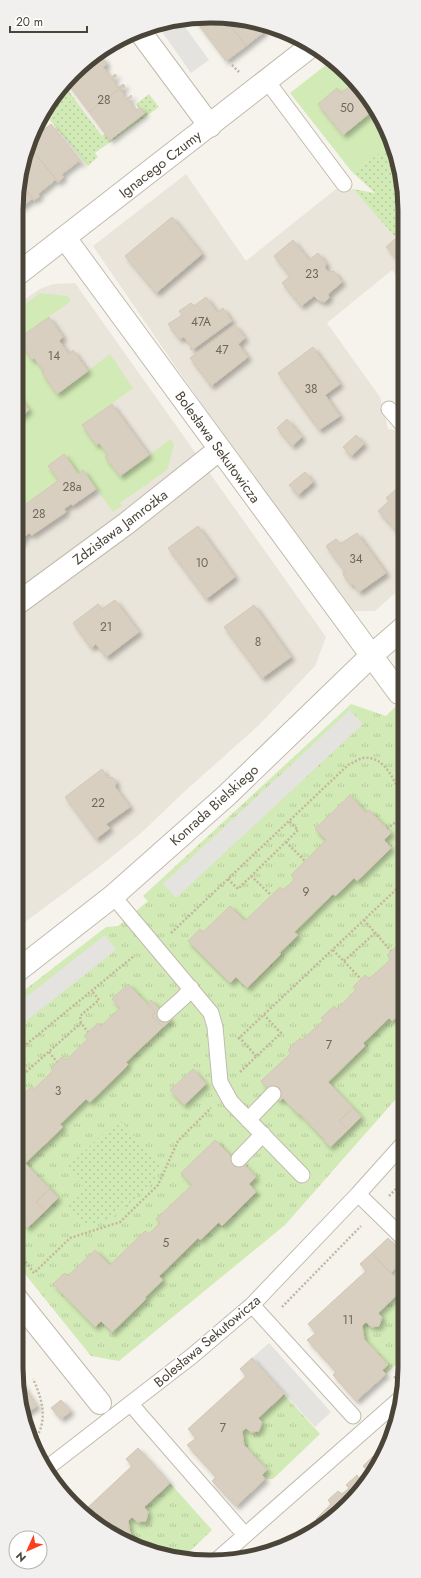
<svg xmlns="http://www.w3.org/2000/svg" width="421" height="1578" viewBox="0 0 421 1578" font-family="Jost,sans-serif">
<defs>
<pattern id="grass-tufts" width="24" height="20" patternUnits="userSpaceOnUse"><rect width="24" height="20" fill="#d2eab5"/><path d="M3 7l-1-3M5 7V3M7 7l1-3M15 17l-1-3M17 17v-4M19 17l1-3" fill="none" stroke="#b6ca9c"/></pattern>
<pattern id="park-dots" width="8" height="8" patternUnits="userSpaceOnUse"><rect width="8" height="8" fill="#d2eab5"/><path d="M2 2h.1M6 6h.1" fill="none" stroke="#b6ca9c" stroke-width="1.8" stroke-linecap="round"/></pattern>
<filter id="shadow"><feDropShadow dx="3.5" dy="3.5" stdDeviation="2" flood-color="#0004"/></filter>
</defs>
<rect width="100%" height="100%" fill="#f6f3ec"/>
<path fill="#eae5da" d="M186 174 246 261 336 189H353L403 246V283L392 270 327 323 380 397 388 429 395 430 403 439V586L375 611H351L281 516 173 363 93 246Z
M75 283 326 637 315 666 258 726 185 791 141 833 99 867 17 928 19 303 40 289 53 284Z"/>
<path fill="url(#grass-tufts)" d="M402 700V1092L285 1225 119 1361 91 1356 16 1263 17 996 106 927 118 926 148 901 143 896 351 704 386 716Z
M401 1291V1360L386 1374 382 1370 388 1365 364 1339 362 1326 366 1322 371 1327 379 1326 382 1317 378 1313Z
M284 1394 320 1434 273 1479H265L262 1475 267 1470 244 1445 242 1431 246 1428 251 1432 259 1431 262 1422 258 1418Z
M170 1483 212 1530 183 1558C159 1551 131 1551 128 1521L132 1517 137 1522 146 1521 148 1512 144 1507Z"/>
<path fill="url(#park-dots)" d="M65 86 102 136 140 109 136 104 149 94 159 107 95 153 98 157 88 166 44 113 49 103Z
M391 145 403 185V246L353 189 375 193 352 172Z
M119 1119 160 1164 153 1183 112 1218 87 1226 68 1205 85 1189 66 1168Z"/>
<path fill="#d2eab5" d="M331 61 348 73 385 125 391 145 352 172 290 93Z
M40 293 67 296 71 301 19 338V309Z
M19 341 32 360 34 358 44 371 42 373 57 394 110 354 133 388 82 426 96 445 99 443 108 455 106 457 120 476 171 439 174 445 167 470 120 503 122 506 113 512 83 470 78 474 63 454 48 466 59 480 19 509V418L29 410 19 397Z"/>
<path fill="#e5e3e0" d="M172 20H180L209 60 191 73 158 26Z
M350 710 363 724 176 898 163 884Z
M105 935 116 950 17 1028V1004Z
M269 1343 331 1412 315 1427 252 1358Z"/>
<path fill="#d8cfc1" stroke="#d3c7b4" filter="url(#shadow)" d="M195 20H226L246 46 226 61Z
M226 20H248L259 23 265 31 246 46Z
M102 57 107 64 103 67 111 78 115 74 117 76 112 79 118 88 123 84 124 85 89 112 68 84Z
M355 82 382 121 379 123 371 112 343 135 318 104 337 88 341 93Z
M124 85 125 87 120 90 127 99 131 95 132 97 128 100 136 111 140 107 145 113 110 140 89 112Z
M51 124 82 163 81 164 79 161 61 175 64 177 58 182 30 147 34 137Z
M30 147 58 182 55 180 38 194 40 196 34 200 20 182V173Z
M20 182 34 200 32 199 20 208Z
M172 217 202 254 156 293 125 256Z
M395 239 403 249V261L401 263 386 247Z
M293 240 309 260 318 253 326 263 325 268 328 272 334 271 342 282 328 294 329 298 324 302 318 300 314 296 301 306 282 283 290 276 274 256Z
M206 297 217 312 223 308 231 320H233L192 350 190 349 192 348 184 337 179 339 168 324 182 315 179 311 191 303 194 306Z
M49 317 63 337 59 341 69 354 73 350 88 371 57 394 42 373 44 371 34 358 32 360 19 341V338Z
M235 325 245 338 238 344 248 357 211 386 190 358Z
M313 347 340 384 325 395 340 416 319 430 278 373Z
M19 397 29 410 19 418Z
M112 404 149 455 120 476 105 457 108 455 99 443 96 445 82 425Z
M287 419 302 437 292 446 277 428Z
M356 435 364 444 351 456 343 447Z
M64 454 78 474 83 470 96 489 73 505 71 504 64 509 66 512 32 535 29 533 22 538 24 540 19 544V509L59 480 48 466Z
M305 472 313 482 298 495 289 485Z
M403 483V533L400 535 378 511 389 501 386 498Z
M198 526 235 577 206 599 168 548Z
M357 533 386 573 359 592 353 584 351 585 344 576 343 573 345 572 326 546 336 539 340 544Z
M115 600 139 632 106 657 96 644 91 648 73 623 98 604 102 609Z
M254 605 291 657 262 678 224 627Z
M102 769 107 777 113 778 116 782 115 787 130 807 106 824 110 828 96 839 65 797Z
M350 795 366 813 369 810 391 833 384 840 391 848 357 881 354 878 335 896 333 894 294 932 298 935 279 953 281 954 247 988 236 977 230 983 188 941 200 929 203 932 230 906 245 921 280 887 283 890 295 879 291 875 326 840 315 829Z
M401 942 402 943V1012L392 1021 389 1018 363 1043 365 1046 328 1082 353 1108 339 1121 348 1130 330 1147 323 1140 324 1139 300 1114 299 1115 283 1098 280 1101 261 1081 291 1053 288 1050 300 1038 302 1040 324 1020 321 1018 334 1006 337 1009 356 990 353 987 365 975 369 979 391 959 387 955Z
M128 984 155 1012 152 1016 163 1027 126 1062 128 1065 90 1102 86 1099 60 1124 63 1127 25 1163 50 1189 36 1202 45 1211 27 1228 16 1215 17 1105 21 1101 18 1099 32 1086 34 1089 53 1071 51 1068 63 1056 66 1060 88 1039 84 1036 98 1023 101 1026 120 1008 112 999Z
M151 1000 171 1020 163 1027 152 1016 155 1012 147 1004Z
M193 1069 206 1084 184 1105 170 1090Z
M353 1108 361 1117 348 1130 339 1121Z
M215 1140 232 1157 234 1154 256 1177 249 1184 256 1192 222 1226 219 1222 200 1240 198 1238 159 1276 163 1280 145 1297 146 1299 112 1332 101 1321 95 1327 53 1284 65 1273 68 1276 95 1250 110 1265 145 1231 149 1234 160 1223 156 1219 192 1185 181 1173Z
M50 1189 58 1198 45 1211 36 1202Z
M388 1238 402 1252V1262L390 1273 372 1253Z
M372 1253 402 1285 401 1291 378 1313 382 1317 379 1326 371 1327 366 1322 362 1326 364 1339 388 1365 382 1370 386 1374 356 1401 333 1375 336 1372 307 1340 316 1333 308 1324 366 1271 360 1264Z
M252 1358 284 1394 258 1418 262 1422 259 1431 251 1432 246 1428 242 1431 244 1445 267 1470 262 1475 265 1479 236 1506 212 1481 216 1477 187 1445 196 1438 188 1429 246 1376 240 1369Z
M19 1380 37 1406 25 1414Z
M61 1400 71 1411 61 1419 51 1408Z
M138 1448 170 1483 144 1507 148 1512 146 1521 137 1522 132 1517 128 1521 130 1534 142 1547 125 1542 84 1511 132 1466 126 1459Z
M373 1456 378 1461 379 1460 372 1475 329 1522 322 1525 316 1519 331 1504 328 1500 338 1491 342 1494 349 1488 346 1485 357 1475 359 1478 367 1470 363 1466Z"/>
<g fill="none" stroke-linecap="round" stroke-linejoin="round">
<defs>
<path id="lane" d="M267 81 344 184
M389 409 403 425
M113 896 211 1013 215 1027 220 1082 231 1102 302 1175
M165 1014 184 997 191 988
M248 1120 273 1094
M239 1159 263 1134
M358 1194 402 1237
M252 1305 353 1416
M131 1404 142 1417 245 1535
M47 1468 192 1356 252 1305 358 1194 402 1145
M217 1560 401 1398"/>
<path id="street" d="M141 33 210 126
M65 238 399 693
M19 273 311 46
M18 603 127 523 220 449
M17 971 113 896 227 795 371 656 403 628
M16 1298 100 1403"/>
</defs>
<use href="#lane" stroke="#c2bbae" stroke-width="17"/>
<use href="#street" stroke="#c2bbae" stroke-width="24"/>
<path stroke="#c4b79f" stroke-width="2.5" stroke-dasharray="2 2" stroke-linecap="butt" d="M201 20 203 22
M232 65 239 72
M387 829 402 817
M286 842 305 861
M251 876 271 895
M228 879 238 889 298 830 289 821
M364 920 391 951
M171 933 348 765C353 763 358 759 363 758 385 755 395 782 402 798
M333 950 361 979
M344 961 375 933
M81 1023 80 1016 99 1000 92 991
M239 1037 256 1056
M238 1039 402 884
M17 1052 134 956
M49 1052 57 1062
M240 1072 281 1033 264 1015
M17 1080 81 1023 88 1032
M389 1196 402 1183
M16 1249 34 1273 70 1238 120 1222 158 1185 178 1141 211 1108
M282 1307 361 1226
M394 1378 401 1371
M32 1443C49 1424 43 1400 33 1379"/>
<use href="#lane" stroke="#fff" stroke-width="15"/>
<use href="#street" stroke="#fff" stroke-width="22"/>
</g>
<g text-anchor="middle" stroke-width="3" stroke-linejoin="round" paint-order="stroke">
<g font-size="12" fill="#6e675b">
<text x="104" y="104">28</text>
<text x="347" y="112">50</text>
<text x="312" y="278">23</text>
<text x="201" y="326">47A</text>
<text x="222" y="354">47</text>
<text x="54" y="360">14</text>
<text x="311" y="393">38</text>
<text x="72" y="491">28a</text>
<text x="39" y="518">28</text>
<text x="356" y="563">34</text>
<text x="202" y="567">10</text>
<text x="106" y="631">21</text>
<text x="258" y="646">8</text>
<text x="98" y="807">22</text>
<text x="306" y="896">9</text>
<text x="329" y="1049">7</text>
<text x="58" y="1095">3</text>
<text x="166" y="1247">5</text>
<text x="348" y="1324">11</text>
<text x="223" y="1432">7</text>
</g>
<g font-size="14" fill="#4b4439" stroke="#fff">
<text transform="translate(160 164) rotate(-38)" y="5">Ignacego Czumy</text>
<text transform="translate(218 447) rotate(54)" y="5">Bolesława Sekutowicza</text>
<text transform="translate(120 527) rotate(-37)" y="5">Zdzisława Jamrożka</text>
<text transform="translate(214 805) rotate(-42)" y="5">Konrada Bielskiego</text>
<text transform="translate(207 1341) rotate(-40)" y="5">Bolesława Sekutowicza</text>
</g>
</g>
<path d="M0 0H421V1578H0ZM210 23H211A187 187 0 0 1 398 210V1368A187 187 0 0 1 211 1555H210A187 187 0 0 1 23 1368V210A187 187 0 0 1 210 23Z" fill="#f1f0ef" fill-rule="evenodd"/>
<path fill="none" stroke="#4b4439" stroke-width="5" d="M210 23H211A187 187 0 0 1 398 210V1368A187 187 0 0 1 211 1555H210A187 187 0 0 1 23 1368V210A187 187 0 0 1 210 23Z"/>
<g transform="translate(28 1550) rotate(225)"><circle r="19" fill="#ffffff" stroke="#b7b4b0"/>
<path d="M0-3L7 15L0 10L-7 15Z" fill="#fc3f1d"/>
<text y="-6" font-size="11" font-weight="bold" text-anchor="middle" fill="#4b4439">N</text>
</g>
<path d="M10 26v6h77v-6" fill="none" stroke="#4b4439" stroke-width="2"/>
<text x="16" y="26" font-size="12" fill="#4b4439" stroke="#ffffff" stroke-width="3" paint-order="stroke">20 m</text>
</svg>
